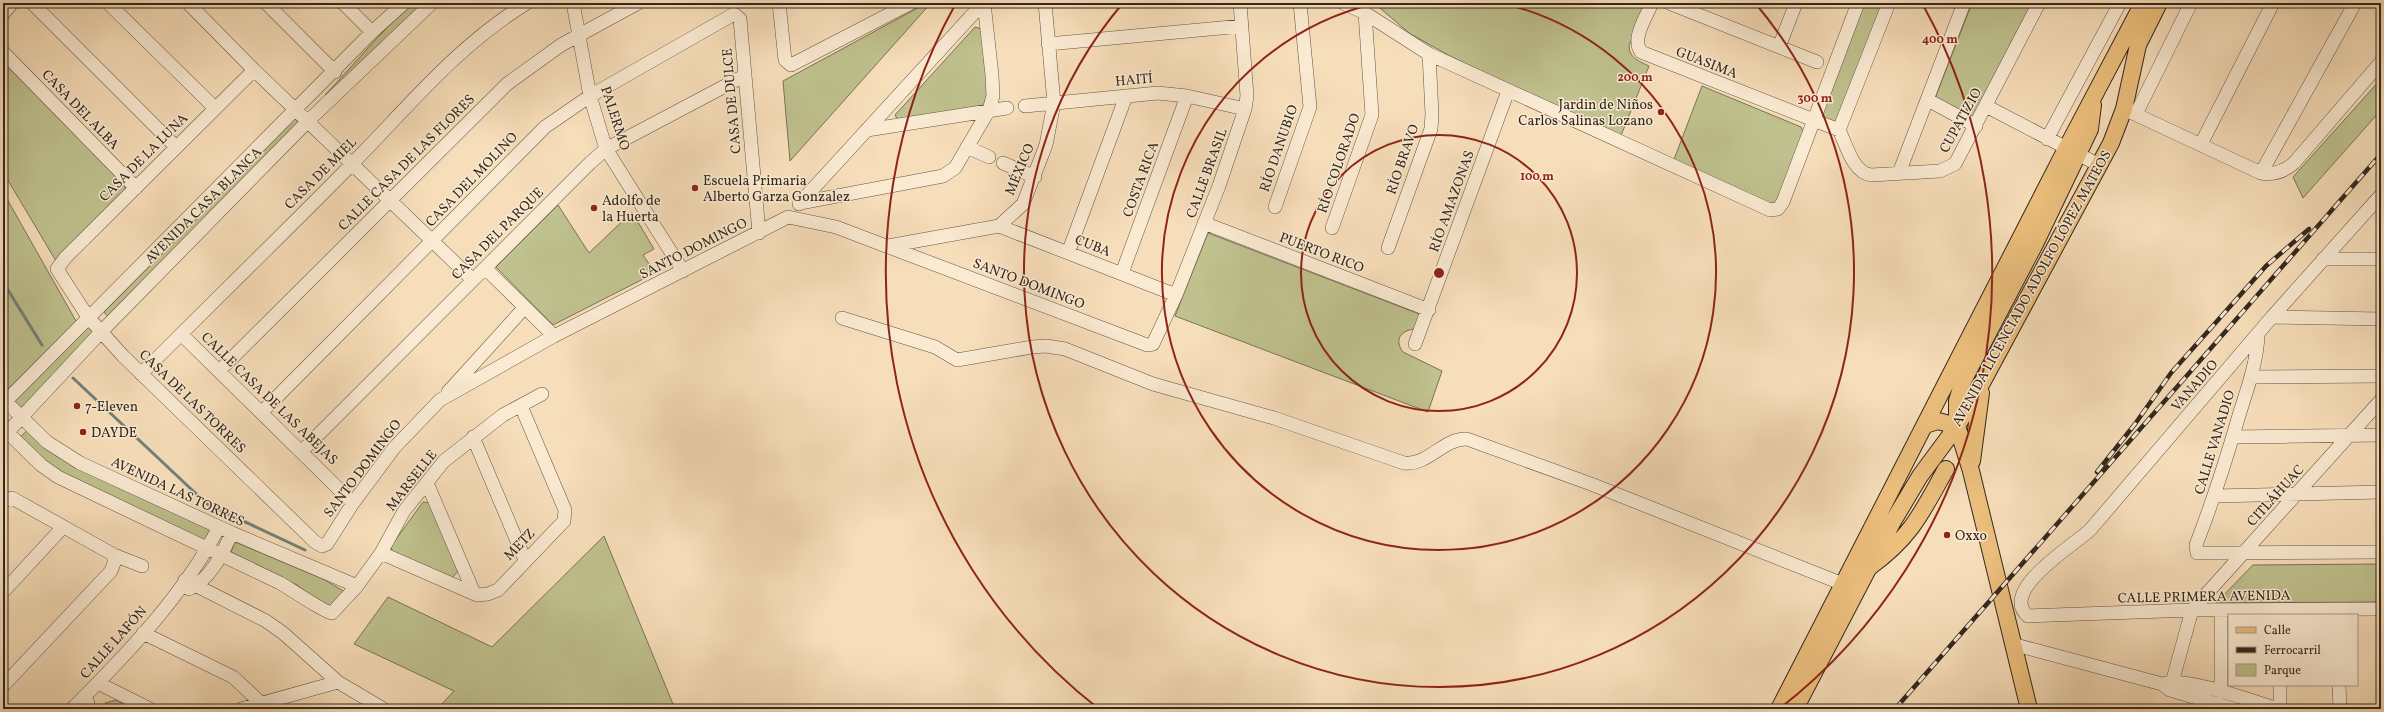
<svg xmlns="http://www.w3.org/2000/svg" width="2384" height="712" viewBox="0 0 2384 712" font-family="Vollkorn,serif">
<rect width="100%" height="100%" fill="#f7deba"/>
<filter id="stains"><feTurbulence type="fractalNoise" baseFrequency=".005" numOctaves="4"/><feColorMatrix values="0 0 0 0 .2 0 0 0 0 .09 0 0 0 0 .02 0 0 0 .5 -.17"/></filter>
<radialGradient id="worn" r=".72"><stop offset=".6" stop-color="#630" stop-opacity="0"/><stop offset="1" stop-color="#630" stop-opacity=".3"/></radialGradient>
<path fill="#bfc18e" stroke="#787456" d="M414 3H427L328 97 325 95C355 64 380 31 414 3Z
M927 3H931L790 161 783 81Z
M1374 3H1645L1646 5 1629 46C1629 58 1639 61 1649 66L1620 138 1450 56 1409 33Z
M1864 3H1886L1835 124 1822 116Z
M1972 3H2032L1971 120 1934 101Z
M975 27 982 29 989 100 983 107 899 122 895 115Z
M3 62 125 185V193L56 261 3 172Z
M2381 79V110L2303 198 2293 177Z
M1702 86 1801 127 1804 133 1777 203 1766 205 1673 162Z
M295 119 299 123 109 318 104 312Z
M3 192 76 321 8 389 3 384Z
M558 205 589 253 632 212 654 249 643 255 655 273 553 325 496 267Z
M1208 233 1422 315 1417 329C1402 329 1393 339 1403 352L1442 371 1428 412 1175 316Z
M89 325 96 333 20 409 13 402Z
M28 430 56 456 210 530 204 542 49 467 20 437Z
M423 502 431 503 459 570 451 579 393 556 391 546Z
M604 536 675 709H437L454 691 354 644 388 597 492 647Z
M235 542 323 579 347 593 329 610 297 585 231 552Z
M2381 564V602L2216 603 2253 565Z
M116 700 132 709H106L105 703Z"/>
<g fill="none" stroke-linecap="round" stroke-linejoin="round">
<path stroke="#738078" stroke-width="3" d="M3 282 42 345
M73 378 207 504 305 550"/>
<defs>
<path id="minor" d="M32 3 176 147
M108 3 215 108
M188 3 254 70 473 280
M266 3 335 72
M343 3 372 32
M573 3 590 96 606 149 683 271
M779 3 785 60 791 65 911 3
M1343 3 1365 13 1429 54 1770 210 1778 209 1783 202 1858 3
M1652 3C1647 16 1631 38 1641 52L1839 130C1846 144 1853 173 1871 175L1940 171 1955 164 2039 3
M1669 3 1817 62
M3 14 12 3
M1048 44 1242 26
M1779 47 1796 3
M3 52 136 188
M254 70 66 257 57 269 88 317 123 356 315 542 322 546 327 544 353 503 394 448 440 400 554 336 788 217 836 227 1147 345 1153 344 1176 295 1219 186 1245 109 1247 96 1240 3
M1928 100 1976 126
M1025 106 1158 93 1187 96 1245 109
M1986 106 2099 165
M2124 109 2261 173C2274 175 2285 171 2294 163L2381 62
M2136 114 2191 3
M867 130 1007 108
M1839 130 1889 3
M2047 139 2120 3
M2201 144 2273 3
M967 147 989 157
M1003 163 1035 177
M1899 173 1964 3
M2261 173 2355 3
M2381 195 2272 317 2090 530C2074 545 1998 591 2028 616L2192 610 2381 609
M800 203 943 176 955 168 989 110 993 96 992 75 984 3
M799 204 983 3
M1275 207 1310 107 1300 3
M1204 223 1429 310
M999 226 1176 295
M1332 228 1372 115 1365 13
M888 246 999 226 1023 204 1046 145 1054 103 1045 3
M1388 248 1431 129 1432 114 1429 54
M1068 253 1126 96
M2323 259H2381
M485 268 554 336
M1122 273 1187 96
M2272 317 2381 319
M842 318 935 347 957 360 1032 347 1046 346 1065 349 1153 384 1274 418 1404 463C1428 466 1443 438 1467 439L1591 484 1843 584
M181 334 353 503
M2258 335C2257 362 2248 387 2240 412 2227 457 2213 501 2196 545L2197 553 2381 552
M1415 344 1508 91
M219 371 507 84 561 45 638 3
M141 374C211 304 282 235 352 164 408 107 458 45 527 3
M2251 377 2381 376
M448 392 525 307
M3 399 47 442 80 463 232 533 357 586
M3 404 372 32 404 3
M262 412 545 127 590 96 734 14 740 19 759 233
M3 428 41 465 58 477 280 583C289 588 326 613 332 613L357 586 381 553 404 511 444 461 503 415 542 394
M3 437 101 332 308 121 432 3
M473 437 525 560
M2233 437 2381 435
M302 451 590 163 606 149 744 76
M427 483 474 593
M2215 496 2381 492
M3 501 12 498 114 555 142 566
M381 553 477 595 488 594 498 590 564 521 565 510 521 406
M185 580 266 621 283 633 338 682 382 708
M189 589C211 579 222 554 232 533
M3 592 63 527
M2221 611V692
M143 633 233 677 262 704
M2012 644 2162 684 2170 690 2234 709
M98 683 150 709
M2166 683C2186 677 2255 702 2278 709
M2280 685V709
M2339 685 2340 709
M3 686 111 571 114 563V555
M2170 690 2192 610 2381 400
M86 695 89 709
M72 709C127 654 183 596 219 527
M241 709 338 682"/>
<path id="major" d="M1925 425 1938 421 1957 426
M1972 461 1981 393
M1871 566C1912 536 1922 512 1946 469
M1779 709 2066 149 2143 3
M1795 709 1892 523 1920 476 1957 426 1983 381 2111 143 2124 109 2138 45 2159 3
M2029 709 1971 471 1957 426V401L1963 381 2035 244 2090 129 2093 105"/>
</defs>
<use href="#minor" stroke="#635544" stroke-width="14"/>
<use href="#major" stroke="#32271d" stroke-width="18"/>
<use href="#minor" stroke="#faead2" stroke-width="13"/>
<use href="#major" stroke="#ecbf7d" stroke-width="16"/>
<defs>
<path id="rail" d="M2097 472 2135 424 2171 373 2266 266 2309 229
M1895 709 2381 154"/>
</defs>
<use href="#rail" stroke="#32271d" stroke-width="4.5"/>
<use href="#rail" stroke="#faead2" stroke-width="3" stroke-dasharray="9" stroke-linecap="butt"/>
</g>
<g fill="none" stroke="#8f2418" stroke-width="2">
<circle cx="1439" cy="273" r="138"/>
<path d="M1501 3A277 277 0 1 1 1377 3"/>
<path d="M1755 3A415 415 0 1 1 1123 3"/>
<path d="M1099 709A553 553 0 0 1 955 5M1923 5A553 553 0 0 1 1779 709"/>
</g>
<g fill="#8f2418" stroke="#faead2" stroke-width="1.5">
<circle cx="1661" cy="112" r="4"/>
<circle cx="695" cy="188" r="4"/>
<circle cx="594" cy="208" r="4"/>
<circle cx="77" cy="406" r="4"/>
<circle cx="83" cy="432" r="4"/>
<circle cx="1947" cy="535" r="4"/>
</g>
<g text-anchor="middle" stroke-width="3" stroke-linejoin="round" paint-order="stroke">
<g font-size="14" fill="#32271d" stroke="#faead2">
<text transform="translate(1707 62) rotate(21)" y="5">GUASIMA</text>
<text transform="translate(1134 79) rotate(-5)" y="5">HAITÍ</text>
<text transform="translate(731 101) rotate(-95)" y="5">CASA DE DULCE</text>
<text transform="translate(81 109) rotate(46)" y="5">CASA DEL ALBA</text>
<text transform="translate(616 118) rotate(72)" y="5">PALERMO</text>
<text transform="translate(1960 120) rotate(-61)" y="5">CUPATIZIO</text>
<text transform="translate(1278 148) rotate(-71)" y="5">RÍO DANUBIO</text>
<text transform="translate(143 157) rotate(-45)" y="5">CASA DE LA LUNA</text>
<text transform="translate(1402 159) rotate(-71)" y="5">RÍO BRAVO</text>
<text transform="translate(406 162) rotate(-45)" y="5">CALLE CASA DE LAS FLORES</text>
<text transform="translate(1338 163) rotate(-71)" y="5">RÍO COLORADO</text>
<text transform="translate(1019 169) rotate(-67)" y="5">MÉXICO</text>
<text transform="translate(320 173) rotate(-45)" y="5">CASA DE MIEL</text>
<text transform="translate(1206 173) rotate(-70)" y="5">CALLE BRASIL</text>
<text transform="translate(471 179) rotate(-46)" y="5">CASA DEL MOLINO</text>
<text transform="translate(1140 179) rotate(-70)" y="5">COSTA RICA</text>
<text transform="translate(1451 201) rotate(-70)" y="5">RÍO AMAZONAS</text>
<text transform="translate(203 205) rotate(-45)" y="5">AVENIDA CASA BLANCA</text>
<text transform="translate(497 233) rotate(-45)" y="5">CASA DEL PARQUE</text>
<text transform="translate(1093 245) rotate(21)" y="5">CUBA</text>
<text transform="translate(693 248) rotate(-27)" y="5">SANTO DOMINGO</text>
<text transform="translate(1322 252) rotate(21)" y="5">PUERTO RICO</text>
<text transform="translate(1029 283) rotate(21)" y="5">SANTO DOMINGO</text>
<text transform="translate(2031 288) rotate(-61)" y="5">AVENIDA LICENCIADO ADOLFO LÓPEZ MATEOS</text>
<text transform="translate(2194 385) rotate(-49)" y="5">VANADIO</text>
<text transform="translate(270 398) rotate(44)" y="5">CALLE CASA DE LAS ABEJAS</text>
<text transform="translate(193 401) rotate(44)" y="5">CASA DE LAS TORRES</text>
<text transform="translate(2214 442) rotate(-73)" y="5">CALLE VANADIO</text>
<text transform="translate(362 468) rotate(-53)" y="5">SANTO DOMINGO</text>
<text transform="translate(411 480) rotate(-52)" y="5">MARSELLE</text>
<text transform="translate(178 491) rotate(25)" y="5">AVENIDA LAS TORRES</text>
<text transform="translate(2275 495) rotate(-48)" y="5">CITLÁHUAC</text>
<text transform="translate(519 544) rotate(-46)" y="5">METZ</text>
<text transform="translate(2204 596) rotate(-1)" y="5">CALLE PRIMERA AVENIDA</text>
<text transform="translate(113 642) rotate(-48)" y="5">CALLE LAFÓN</text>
</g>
<g font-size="14" fill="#32271d" stroke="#faead2" text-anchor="start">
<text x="1653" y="109" text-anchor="end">Jardin de Niños<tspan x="1653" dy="16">Carlos Salinas Lozano</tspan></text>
<text x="703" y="185">Escuela Primaria<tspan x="703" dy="16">Alberto Garza Gonzalez</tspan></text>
<text x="602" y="205">Adolfo de<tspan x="602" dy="16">la Huerta</tspan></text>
<text x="85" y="411">7-Eleven</text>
<text x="91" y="437">DAYDE</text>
<text x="1955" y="540">Oxxo</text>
</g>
</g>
<circle cx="1439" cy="273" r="6" fill="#8f2418" stroke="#faead2" stroke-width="2"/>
<g font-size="12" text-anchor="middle" font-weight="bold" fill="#8f2418" stroke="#faead2" stroke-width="3" stroke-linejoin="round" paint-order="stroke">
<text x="1940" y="43">400 m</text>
<text x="1635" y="81">200 m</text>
<text x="1815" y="102">300 m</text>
<text x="1537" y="180">100 m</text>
</g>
<rect width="2384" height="712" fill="none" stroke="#f7deba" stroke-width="16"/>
<rect x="4" y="4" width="2376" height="704" fill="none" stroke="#32271d" stroke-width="2"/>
<rect x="8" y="8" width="2368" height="696" fill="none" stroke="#32271d"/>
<rect x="2228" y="614" width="130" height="72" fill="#faead2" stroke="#aa9c8a"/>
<rect x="2236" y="627" width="20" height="6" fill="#ecbf7d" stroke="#aa9c8a"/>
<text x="2264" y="634" font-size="12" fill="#32271d">Calle</text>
<rect x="2236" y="647" width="20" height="6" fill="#32271d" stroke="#aa9c8a"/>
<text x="2264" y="654" font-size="12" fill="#32271d">Ferrocarril</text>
<rect x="2236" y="664" width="20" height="12" fill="#bfc18e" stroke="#aa9c8a"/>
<text x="2264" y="674" font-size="12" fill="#32271d">Parque</text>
<rect width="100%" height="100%" filter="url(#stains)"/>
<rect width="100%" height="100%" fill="url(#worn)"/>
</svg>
